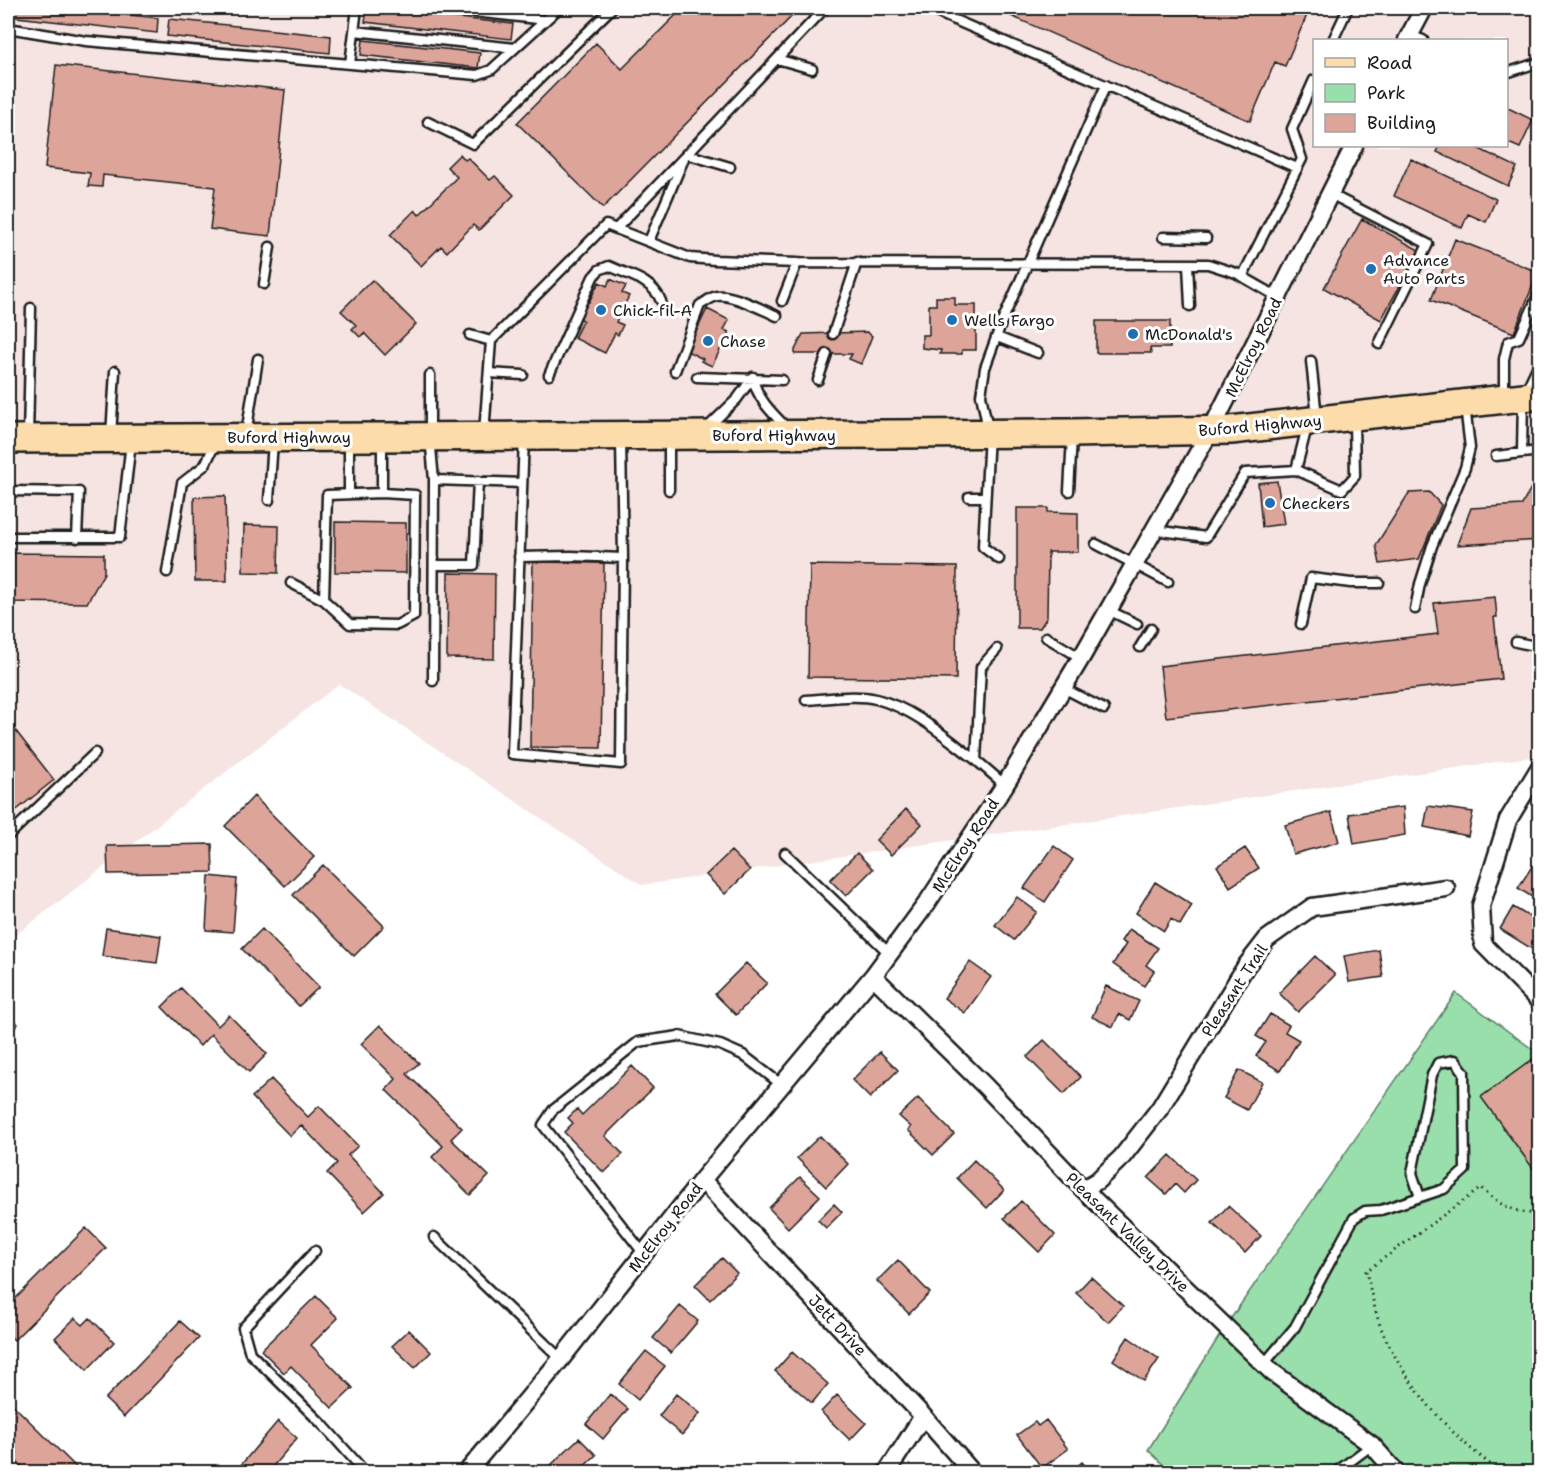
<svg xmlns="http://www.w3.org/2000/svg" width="1547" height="1480" viewBox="0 0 1547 1480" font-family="'Shantell Sans',sans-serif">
<rect width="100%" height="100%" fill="#fff"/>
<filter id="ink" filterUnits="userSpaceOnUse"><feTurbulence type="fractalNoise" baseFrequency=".0167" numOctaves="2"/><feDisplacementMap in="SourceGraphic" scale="12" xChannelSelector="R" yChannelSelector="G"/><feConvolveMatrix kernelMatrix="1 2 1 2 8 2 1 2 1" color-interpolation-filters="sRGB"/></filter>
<g filter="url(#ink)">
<path fill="#f5e4e1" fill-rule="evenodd" d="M8 8H1539L1540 754 1538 756 642 885 339 684 8 941ZM1314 40H1506V146H1314Z"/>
<path fill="#99dfac" stroke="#5a7e64" stroke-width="1.5" d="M1456 993 1539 1054V1472H1171L1148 1450 1225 1327Z"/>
<path fill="#dda49a" stroke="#1c1c1c" stroke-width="1.5" d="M8 8H66L158 18 157 33 8 16Z
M367 8 513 24 511 39 365 22Z
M513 8H543V11Z
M683 8H800L603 208 517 123 596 43 622 69Z
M993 8H1310L1285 66 1275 62 1250 121Z
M169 19 331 36 330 53 167 36Z
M363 40 480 53 478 68 361 55Z
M56 65 285 90 270 236 210 229 215 187 103 175 102 187 88 186 90 173 45 168Z
M1506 107 1533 120 1520 148 1506 142Z
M1440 146H1473L1517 167 1508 186 1437 152Z
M460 154 465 160 468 158 490 180 495 176 514 195 479 230 473 225 447 252 441 246 421 266 390 235 415 210 419 215 457 177 447 167Z
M1411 159 1496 199 1486 222 1468 214 1462 228 1394 196Z
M1362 219 1419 250 1381 320 1324 288Z
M1455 239 1538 272 1514 333 1431 300Z
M610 279 626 286 622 293 629 296 616 322 623 325 618 335 615 333 605 353 574 338 583 320 577 317 585 300 589 302 599 282 607 286Z
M372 280 416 324 385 355 364 333 360 337 352 329 356 325 341 311Z
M936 297H955V305H976V350H962V354H940L941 350 922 348V335H929V305H936Z
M707 309 729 320 724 330 729 332 712 366 701 361 703 359 687 351Z
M1096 321H1170V348H1150L1151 353H1096Z
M867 332 872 336 861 364 849 359 852 354H795V350L803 334Z
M1535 480H1540V540L1457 545 1471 508 1522 505Z
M1277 481 1284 524 1262 527 1258 483Z
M1429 492 1441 505 1419 559 1380 564 1376 545 1409 493Z
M225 496 227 581H195L194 497Z
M1017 508H1048V512L1078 513V552H1048L1047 617 1040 628H1017Z
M335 522 406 523V573L335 572Z
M244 525 279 526 278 573 243 572Z
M8 553 104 554V573L87 603 8 602Z
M533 562 604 563 601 748 530 747Z
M810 565 957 567 956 679 808 677Z
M448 573 495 574 494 659 447 658Z
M1495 597 1497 617H1494L1501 679 1166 717 1160 666 1438 634 1434 603Z
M8 721 54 780 8 817Z
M254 796 314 857 285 886 225 826Z
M1428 806 1473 812 1468 836 1424 827Z
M1403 807 1405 835 1354 844 1349 814Z
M906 809 922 824 891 855 876 840Z
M1331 812 1339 842 1293 854 1285 825Z
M212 844 213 872 108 874 107 846Z
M1054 846 1073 860 1045 902 1024 888Z
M1245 848 1259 868 1230 887 1217 866Z
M731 851 750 870 725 894 706 875Z
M857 853 873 869 846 896 830 880Z
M1540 854V897L1538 901 1518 888Z
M323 865 384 926 354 956 293 895Z
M209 876 237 879 233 932 206 930Z
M1155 882 1192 905 1180 925 1171 919 1164 931 1136 913Z
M1017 897 1037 912 1014 940 995 925Z
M1513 907 1540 923V954L1500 929Z
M106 928 161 936 157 963 102 956Z
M262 929 319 987 299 1006 242 949Z
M1129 929 1158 948 1146 965 1154 971 1144 986 1113 964 1126 944 1121 941Z
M1379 950 1383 977 1349 982 1344 956Z
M1315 956 1335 975 1298 1012 1279 993Z
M970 962 991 977 965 1013 944 998Z
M746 963 767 983 736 1015 715 994Z
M1106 986 1139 1001 1130 1020 1119 1014 1113 1027 1092 1017Z
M181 988 218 1026 229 1015 267 1054 249 1072 211 1034 200 1046 162 1007Z
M8 1014 18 1024 8 1035Z
M1270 1014 1289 1025 1285 1032 1299 1040 1280 1071 1256 1056 1266 1042 1256 1036Z
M380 1025 419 1063 407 1074 462 1128 451 1139 489 1176 470 1195 432 1157 443 1146 386 1090 396 1079 361 1044Z
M1044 1040 1081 1077 1064 1094 1027 1057Z
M880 1052 898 1070 870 1098 852 1080Z
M1540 1054V1178L1481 1097Z
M632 1066 653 1088 605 1136 623 1154 604 1173 564 1132 573 1123 568 1118 577 1109 582 1115Z
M1239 1070 1262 1082 1247 1110 1224 1098Z
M271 1079 308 1117 319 1106 358 1146 348 1155 384 1193 364 1212 327 1173 337 1163 301 1125 290 1136 252 1097Z
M918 1098 954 1134 933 1155 908 1130 911 1127 899 1116Z
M820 1136 848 1164 826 1187 797 1158Z
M1170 1155 1196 1180 1184 1193 1175 1184 1166 1194 1148 1178Z
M974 1160 1004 1190 987 1208 957 1178Z
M800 1177 820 1196 788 1228 769 1208Z
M1021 1201 1055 1235 1039 1252 1004 1218Z
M834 1204 842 1212 826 1228 818 1220Z
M1228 1206 1261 1236 1245 1253 1212 1223Z
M86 1228 106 1248 14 1340 8 1334V1306Z
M722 1258 737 1273 710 1300 695 1285Z
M898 1260 930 1293 909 1314 877 1281Z
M1091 1277 1123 1306 1108 1322 1076 1293Z
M316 1296 338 1318 311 1345 353 1388 332 1408 291 1366 284 1373 261 1350Z
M680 1306 698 1321 671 1353 653 1338Z
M75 1318 83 1325 90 1318 114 1342 87 1370 55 1338Z
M180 1321 199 1338 124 1417 105 1399Z
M409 1330 431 1352 415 1368 392 1346Z
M1128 1337 1159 1359 1144 1381 1113 1360Z
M646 1351 665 1366 638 1400 619 1384Z
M792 1352 828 1384 812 1403 775 1371Z
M610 1394 628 1409 603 1439 586 1424Z
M676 1394 700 1413 682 1435 659 1416Z
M837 1395 866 1423 850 1440 821 1412Z
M8 1400 81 1472H27L8 1453Z
M1046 1420 1068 1449 1042 1468 1017 1435 1035 1422 1038 1426Z
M278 1421 297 1438 268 1472H235Z
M579 1438 596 1455 578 1472H556L550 1466Z
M1082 1462 1091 1472H1071Z"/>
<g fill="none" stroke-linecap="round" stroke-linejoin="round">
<defs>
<path id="service" d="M437 8 546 20
M927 8 1297 168
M8 28 86 41 477 75 491 70 559 8
M354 31 515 48
M1410 35 1423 40
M1333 40 1348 8
M777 59 812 69
M350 64 357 8
M1506 73 1540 62
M428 122 473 144 612 8
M1330 194 1428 244 1379 344
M616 229 825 8
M1163 237 1206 238
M649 241 686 154 730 167
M1188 264 1190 306
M1242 277 1302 159 1292 129 1314 80
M264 284 270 247
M782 301 797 263
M833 334 857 262
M470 335 491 341
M997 337 1038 353
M1311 361 1317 417
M675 371 700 305C706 302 711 297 717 296 731 293 763 310 777 316
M489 373 523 375
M430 375V437L434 480 433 681
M549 375 593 277 599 270 609 266C628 275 653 280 661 301
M697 377 782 380
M753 377C756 398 773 414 787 428
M818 380 827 354
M1504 396V359L1508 342 1519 338 1540 291
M707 428 737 399 753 377
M484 433 491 341 606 225 690 258 715 260 797 263 1208 264 1236 273 1278 297
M246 434 258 359
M111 436 115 371
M28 437 31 308
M524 438 512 754 621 764 623 558
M669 439V490
M382 440V493L415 495 414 616 397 625 350 624 324 600 327 495 382 493
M1522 453 1523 397 1540 361
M1496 456 1540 451
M1296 470 1307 427
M434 480 522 483
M8 491 79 492 77 538
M1069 491 1072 437
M349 494V441
M969 497H985
M269 500 273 441
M1154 530 1206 537 1245 473 1296 470 1342 490 1355 476 1354 420
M8 537H120L131 442
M1096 544 1168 582
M519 557 571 556 623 558 621 440
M999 559 983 547 989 434 981 395 985 368 1001 324 1106 85
M435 565H474L478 481
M167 572 182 483 205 465 215 444
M291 583 324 600
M1415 609 1420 584 1432 546 1465 468 1470 448 1465 406
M1108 610 1137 624
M1301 624 1311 578 1351 583H1379
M1046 637 1081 658
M1516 642 1540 647
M1140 647 1151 629
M997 649 981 667 976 760 1005 785
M1063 688 1104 709
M806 700C828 699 855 694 876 699 915 709 945 737 976 760
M8 836 95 753
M785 853 890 954
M434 1237 561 1359
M315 1251 243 1328 250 1353 323 1425 365 1472
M644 1254 543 1125 553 1110 638 1042 679 1036 720 1045 743 1055 782 1085
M1264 1364 1295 1327 1354 1218 1365 1211 1381 1210 1444 1189 1465 1170 1464 1072 1455 1060 1438 1063 1432 1075 1412 1173 1420 1197
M1336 1472 1372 1445"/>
<path id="minor" d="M1407 40 1424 8
M1540 767 1508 820 1481 906 1483 944 1540 1002
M873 976 985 1086 1083 1189 1272 1372 1372 1445 1396 1472
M702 1180 923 1416 972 1472
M1083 1189 1097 1181 1122 1157 1160 1108 1246 966 1267 939 1312 907 1446 888
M467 1472 561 1359 702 1180 873 976 927 903 1005 785 1081 658 1211 430 1354 146
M887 1472 923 1416"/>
<path id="primary" d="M8 439 1072 433 1231 430 1540 395"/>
</defs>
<use href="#service" stroke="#1c1c1c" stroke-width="13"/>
<use href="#minor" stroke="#1c1c1c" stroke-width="21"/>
<use href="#primary" stroke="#1c1c1c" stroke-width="32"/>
<path stroke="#1c1c1c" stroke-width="3" stroke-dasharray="1.5 4.5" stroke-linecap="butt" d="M1499 1472 1497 1469C1449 1435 1408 1387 1383 1333 1375 1314 1371 1291 1366 1271L1481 1188C1499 1205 1514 1213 1540 1214"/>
<use href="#service" stroke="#fff" stroke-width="8"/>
<use href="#minor" stroke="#fff" stroke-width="16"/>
<use href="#primary" stroke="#fddcac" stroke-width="27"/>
</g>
</g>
<g fill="#1f6fb2" stroke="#fff" stroke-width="2">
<circle cx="1371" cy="269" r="6"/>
<circle cx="601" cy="310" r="6"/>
<circle cx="952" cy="320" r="6"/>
<circle cx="1133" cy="334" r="6"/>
<circle cx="708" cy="341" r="6"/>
<circle cx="1270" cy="503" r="6"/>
</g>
<g text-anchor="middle" stroke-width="6" stroke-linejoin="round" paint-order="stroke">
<g font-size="16" fill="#1c1c1c" stroke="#fff" text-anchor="start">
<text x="1383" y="266">Advance<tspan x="1383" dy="18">Auto Parts</tspan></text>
<text x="613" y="316">Chick-fil-A</text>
<text x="964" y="326">Wells Fargo</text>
<text x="1145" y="340">McDonald's</text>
<text x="720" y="347">Chase</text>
<text x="1282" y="509">Checkers</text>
</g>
<g font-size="16" fill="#1c1c1c" stroke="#fff">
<text transform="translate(1253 347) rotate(-64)" y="6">McElroy Road</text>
<text transform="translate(1260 425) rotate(-5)" y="6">Buford Highway</text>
<text x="774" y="441">Buford Highway</text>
<text x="289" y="443">Buford Highway</text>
<text transform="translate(965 845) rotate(-57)" y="6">McElroy Road</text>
<text transform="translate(1234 990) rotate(-57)" y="6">Pleasant Trail</text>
<text transform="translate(665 1227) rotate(-52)" y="6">McElroy Road</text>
<text transform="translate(1128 1232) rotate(44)" y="6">Pleasant Valley Drive</text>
<text transform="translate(838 1325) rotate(47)" y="6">Jett Drive</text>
</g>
</g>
<rect width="1547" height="1480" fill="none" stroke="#fff" stroke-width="30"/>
<rect x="15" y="15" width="1517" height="1450" fill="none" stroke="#1c1c1c" stroke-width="2" filter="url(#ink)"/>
<rect x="1313" y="39" width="195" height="108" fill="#ffffff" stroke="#a4a4a4" stroke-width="1.5"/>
<rect x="1325" y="58" width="30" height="9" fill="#fddcac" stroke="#a4a4a4" stroke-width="1.5"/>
<text x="1367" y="69" font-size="18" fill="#1c1c1c">Road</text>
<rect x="1325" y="84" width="30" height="18" fill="#99dfac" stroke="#a4a4a4" stroke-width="1.5"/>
<text x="1367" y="99" font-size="18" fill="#1c1c1c">Park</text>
<rect x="1325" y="114" width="30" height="18" fill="#dda49a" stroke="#a4a4a4" stroke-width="1.5"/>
<text x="1367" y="129" font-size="18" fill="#1c1c1c">Building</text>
</svg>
